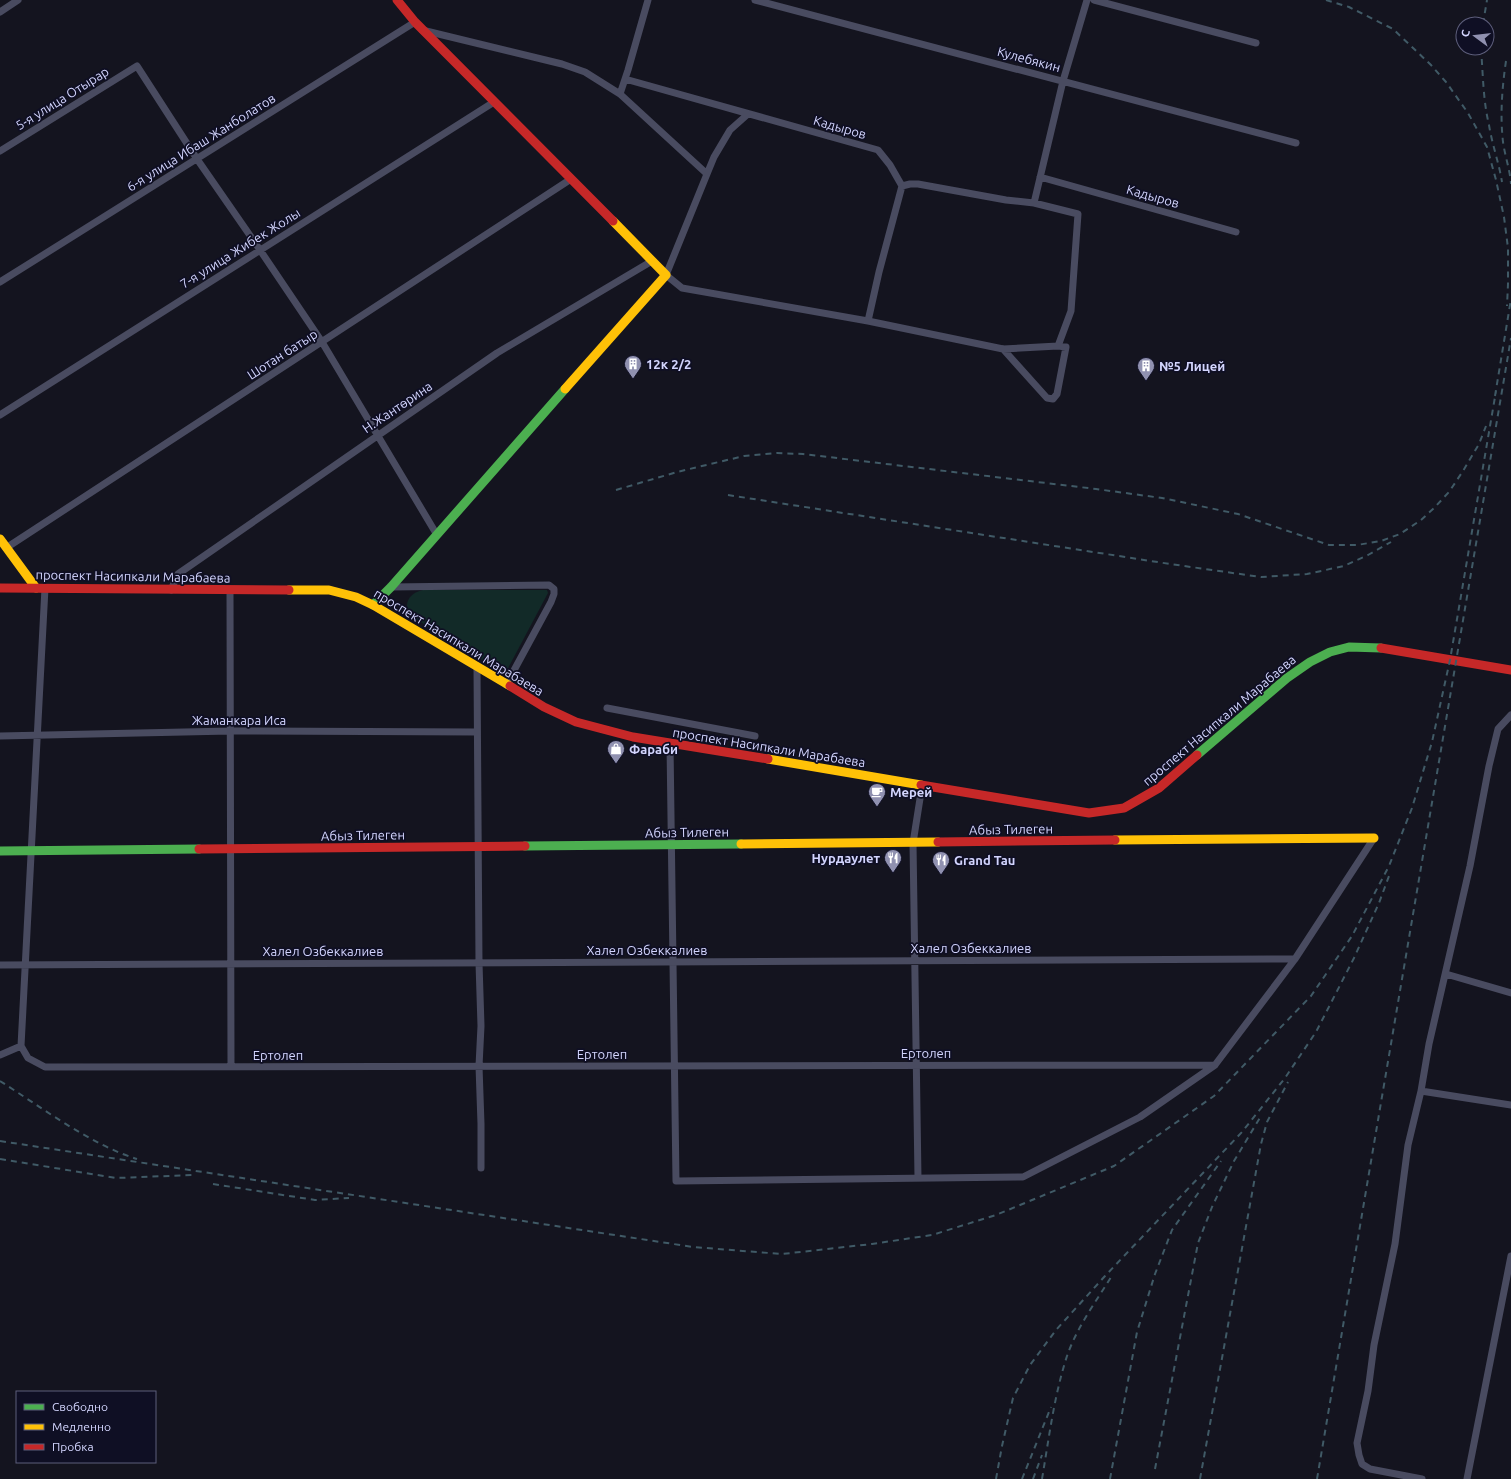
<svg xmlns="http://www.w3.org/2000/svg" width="1511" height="1479" viewBox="0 0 1511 1479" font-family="Ubuntu,sans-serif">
<rect width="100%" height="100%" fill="#14141f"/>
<path fill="#122a28" d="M423 590H547L548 593 505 674 411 616C402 604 409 593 423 590Z"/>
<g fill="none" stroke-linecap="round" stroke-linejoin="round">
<path stroke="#494b60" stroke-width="7" d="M755 0 1296 143
M1094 0 1256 43
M0 12 18 0
M422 30 562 64 585 72 620 94 707 174 666 275 682 288 868 321 879 272 902 186
M625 79 878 150 890 165 902 186 910 184H918L1006 200 1034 203 1078 214 1071 311 1058 346
M620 94 628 70 648 0
M0 151 137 66 197 159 260 250 322 342 437 535
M707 174 714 157 730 130 748 114
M1040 177 1236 232
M1034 203 1063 81 1087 0
M0 282 415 22
M868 321 1003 349 1058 346 1066 347 1057 394 1053 399 1047 398 1003 349
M0 415 494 102
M6 548 571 179
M391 587 549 585 554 589V594L551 602 506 685
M171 590 178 574 497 353 652 261
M230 590 231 1067
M477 667 479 963 481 1026 479 1066 481 1124V1168
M607 708 755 736
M0 736 230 731 477 732
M670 744 676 1181 1023 1177 1140 1117 1215 1065 1295 959 1374 838
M0 965 1295 959
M1446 974 1511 993
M21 1046 45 588
M0 1055 21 1046 28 1058 45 1067 1215 1065
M1421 1091 1511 1105
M918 1178 913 843 922 786
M1422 1479 1370 1469 1362 1464 1359 1455 1357 1443 1368 1391 1374 1345 1395 1244 1408 1145 1421 1091 1429 1044 1470 866 1489 766 1498 729 1511 715
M1467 1479 1511 1256"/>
<path stroke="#4caf50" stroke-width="9" d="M373 605 391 587 565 389
M1197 755 1287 678 1310 662 1330 652 1349 647 1381 648
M525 846 741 844
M0 851 199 849"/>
<path stroke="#ffc107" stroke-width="9" d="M565 389 666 275 613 221
M0 539 36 588
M289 590H329L356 597 373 605 510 686
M768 759 921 785
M1115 840 1374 838
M741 844 938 842"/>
<path stroke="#c62828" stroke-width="9" d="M397 0 415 22 613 221
M0 588 289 590
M1381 648 1511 670
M510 686 544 707 576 722 633 737 768 759
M921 785 1089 813 1124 808 1159 788 1197 755
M938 842 1115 840
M199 849 525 846"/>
<path stroke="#405a66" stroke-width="2" stroke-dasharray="6 5" stroke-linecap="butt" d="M1326 0 1349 7 1393 29 1431 65 1446 82 1468 113 1487 147 1496 180 1504 217 1508 248V284L1507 306
M1483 24 1487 0
M1481 48C1483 74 1483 100 1489 125 1492 144 1499 163 1502 182
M1506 61C1502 88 1500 115 1503 142 1505 156 1510 170 1511 184
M1495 396 1511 299
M616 490 677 472 744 456 777 453 803 454 1096 489 1162 498 1238 514 1329 545H1357L1381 541 1400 534 1421 520 1434 508 1449 492 1463 471 1479 444 1486 426
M728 495 1170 564 1261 577 1307 574 1344 566 1368 555 1391 542
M0 1081C41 1107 91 1145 137 1159
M0 1141 693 1247 782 1254 872 1244 932 1235 996 1215 1114 1166 1214 1096 1311 996 1352 936 1389 866 1412 808 1432 742 1450 660 1496 391
M0 1159 116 1178 194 1175
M213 1184 315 1200 349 1198
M1155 1469 1198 1243 1212 1207 1234 1161 1261 1116
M996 1479 1002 1446 1013 1398 1030 1365 1056 1330 1105 1276 1242 1132 1285 1078 1316 1032 1354 958 1379 903 1389 876
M1022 1479 1051 1407
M1033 1479 1042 1455
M1042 1479C1049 1438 1054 1396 1067 1356 1077 1327 1097 1300 1113 1274
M1110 1479 1137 1332 1155 1274 1172 1230 1221 1161
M1200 1479 1261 1144 1267 1122 1288 1082
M1317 1479 1511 338"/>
</g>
<defs>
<symbol id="building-pin" viewBox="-11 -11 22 30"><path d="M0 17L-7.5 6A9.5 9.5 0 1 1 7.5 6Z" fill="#9091b0" stroke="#0f0f24"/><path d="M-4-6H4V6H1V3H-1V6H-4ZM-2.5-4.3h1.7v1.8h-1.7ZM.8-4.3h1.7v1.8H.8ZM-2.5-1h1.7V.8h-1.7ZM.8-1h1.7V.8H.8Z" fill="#fff"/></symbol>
<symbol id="shop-pin" viewBox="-11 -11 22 30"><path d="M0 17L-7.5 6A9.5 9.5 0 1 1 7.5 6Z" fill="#9091b0" stroke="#0f0f24"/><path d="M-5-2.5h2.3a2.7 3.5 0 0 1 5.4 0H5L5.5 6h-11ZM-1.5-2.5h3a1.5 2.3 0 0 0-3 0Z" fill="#fff"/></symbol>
<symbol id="cafe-pin" viewBox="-11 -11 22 30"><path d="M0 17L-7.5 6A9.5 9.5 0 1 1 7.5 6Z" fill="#9091b0" stroke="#0f0f24"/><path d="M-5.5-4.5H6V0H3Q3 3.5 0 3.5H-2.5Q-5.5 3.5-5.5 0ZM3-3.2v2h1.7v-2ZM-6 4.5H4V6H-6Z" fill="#fff"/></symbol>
<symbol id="restaurant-pin" viewBox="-11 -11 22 30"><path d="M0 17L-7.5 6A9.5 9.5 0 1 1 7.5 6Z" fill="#9091b0" stroke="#0f0f24"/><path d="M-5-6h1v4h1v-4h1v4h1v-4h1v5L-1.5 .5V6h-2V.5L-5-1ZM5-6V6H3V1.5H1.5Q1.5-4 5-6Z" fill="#fff"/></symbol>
</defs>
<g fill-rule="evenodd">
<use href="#building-pin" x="623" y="354" width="20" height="27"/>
<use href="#building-pin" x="1136" y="356" width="20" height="27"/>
<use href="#shop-pin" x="606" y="739" width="20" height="27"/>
<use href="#cafe-pin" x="867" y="782" width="20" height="27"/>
<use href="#restaurant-pin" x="883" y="848" width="20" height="27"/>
<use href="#restaurant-pin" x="931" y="850" width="20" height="27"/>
</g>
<g text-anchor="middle" stroke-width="3.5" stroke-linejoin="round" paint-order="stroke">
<g font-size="13" fill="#d3d5fe" stroke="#0f0f24">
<text transform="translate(1029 59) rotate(15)" y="5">Кулебякин</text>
<text transform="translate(62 98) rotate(-32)" y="5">5-я улица Отырар</text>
<text transform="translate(840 127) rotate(16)" y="5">Кадыров</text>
<text transform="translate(201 142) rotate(-32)" y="5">6-я улица Ибаш Жанболатов</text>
<text transform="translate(1153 196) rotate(16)" y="5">Кадыров</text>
<text transform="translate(240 248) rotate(-32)" y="5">7-я улица Жибек Жолы</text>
<text transform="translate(282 354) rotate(-33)" y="5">Шотан батыр</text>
<text transform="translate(397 407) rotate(-34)" y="5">Н.Жантөрина</text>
<text transform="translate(133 576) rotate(1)" y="5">проспект Насипкали Марабаева</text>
<text transform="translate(459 642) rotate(31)" y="5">проспект Насипкали Марабаева</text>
<text x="239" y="725">Жаманкара Иса</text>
<text transform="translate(1219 720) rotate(-40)" y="5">проспект Насипкали Марабаева</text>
<text transform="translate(769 747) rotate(9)" y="5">проспект Насипкали Марабаева</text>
<text transform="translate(1011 829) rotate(-1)" y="5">Абыз Тилеген</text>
<text transform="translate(687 832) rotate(-1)" y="5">Абыз Тилеген</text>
<text transform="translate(363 835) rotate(-1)" y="5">Абыз Тилеген</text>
<text x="971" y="953">Халел Озбеккалиев</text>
<text x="647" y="955">Халел Озбеккалиев</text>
<text x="323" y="956">Халел Озбеккалиев</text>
<text x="926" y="1058">Ертолеп</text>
<text x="602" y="1059">Ертолеп</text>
<text x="278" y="1060">Ертолеп</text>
</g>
<g font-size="13" font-weight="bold" fill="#d3d5fe" stroke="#0f0f24" text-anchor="start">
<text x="646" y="369">12к 2/2</text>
<text x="1159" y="371">№5 Лицей</text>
<text x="629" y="754">Фараби</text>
<text x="890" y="797">Мерей</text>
<text x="880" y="863" text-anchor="end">Нурдаулет</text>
<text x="954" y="865">Grand Tau</text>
</g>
</g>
<rect x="16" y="1391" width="140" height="72" fill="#0f0f24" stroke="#5d5e7b"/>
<rect x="24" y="1404" width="20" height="6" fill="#4caf50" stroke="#5d5e7b"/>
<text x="52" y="1411" font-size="12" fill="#d3d5fe">Свободно</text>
<rect x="24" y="1424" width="20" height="6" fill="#ffc107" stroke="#5d5e7b"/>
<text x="52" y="1431" font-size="12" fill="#d3d5fe">Медленно</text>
<rect x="24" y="1444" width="20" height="6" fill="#c62828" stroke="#5d5e7b"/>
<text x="52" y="1451" font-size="12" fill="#d3d5fe">Пробка</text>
<g transform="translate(1475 36) rotate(285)"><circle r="19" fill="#0f0f24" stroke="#5d5e7b"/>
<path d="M0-3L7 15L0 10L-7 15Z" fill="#9091b0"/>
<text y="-6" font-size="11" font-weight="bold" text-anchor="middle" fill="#d3d5fe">С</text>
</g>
</svg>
